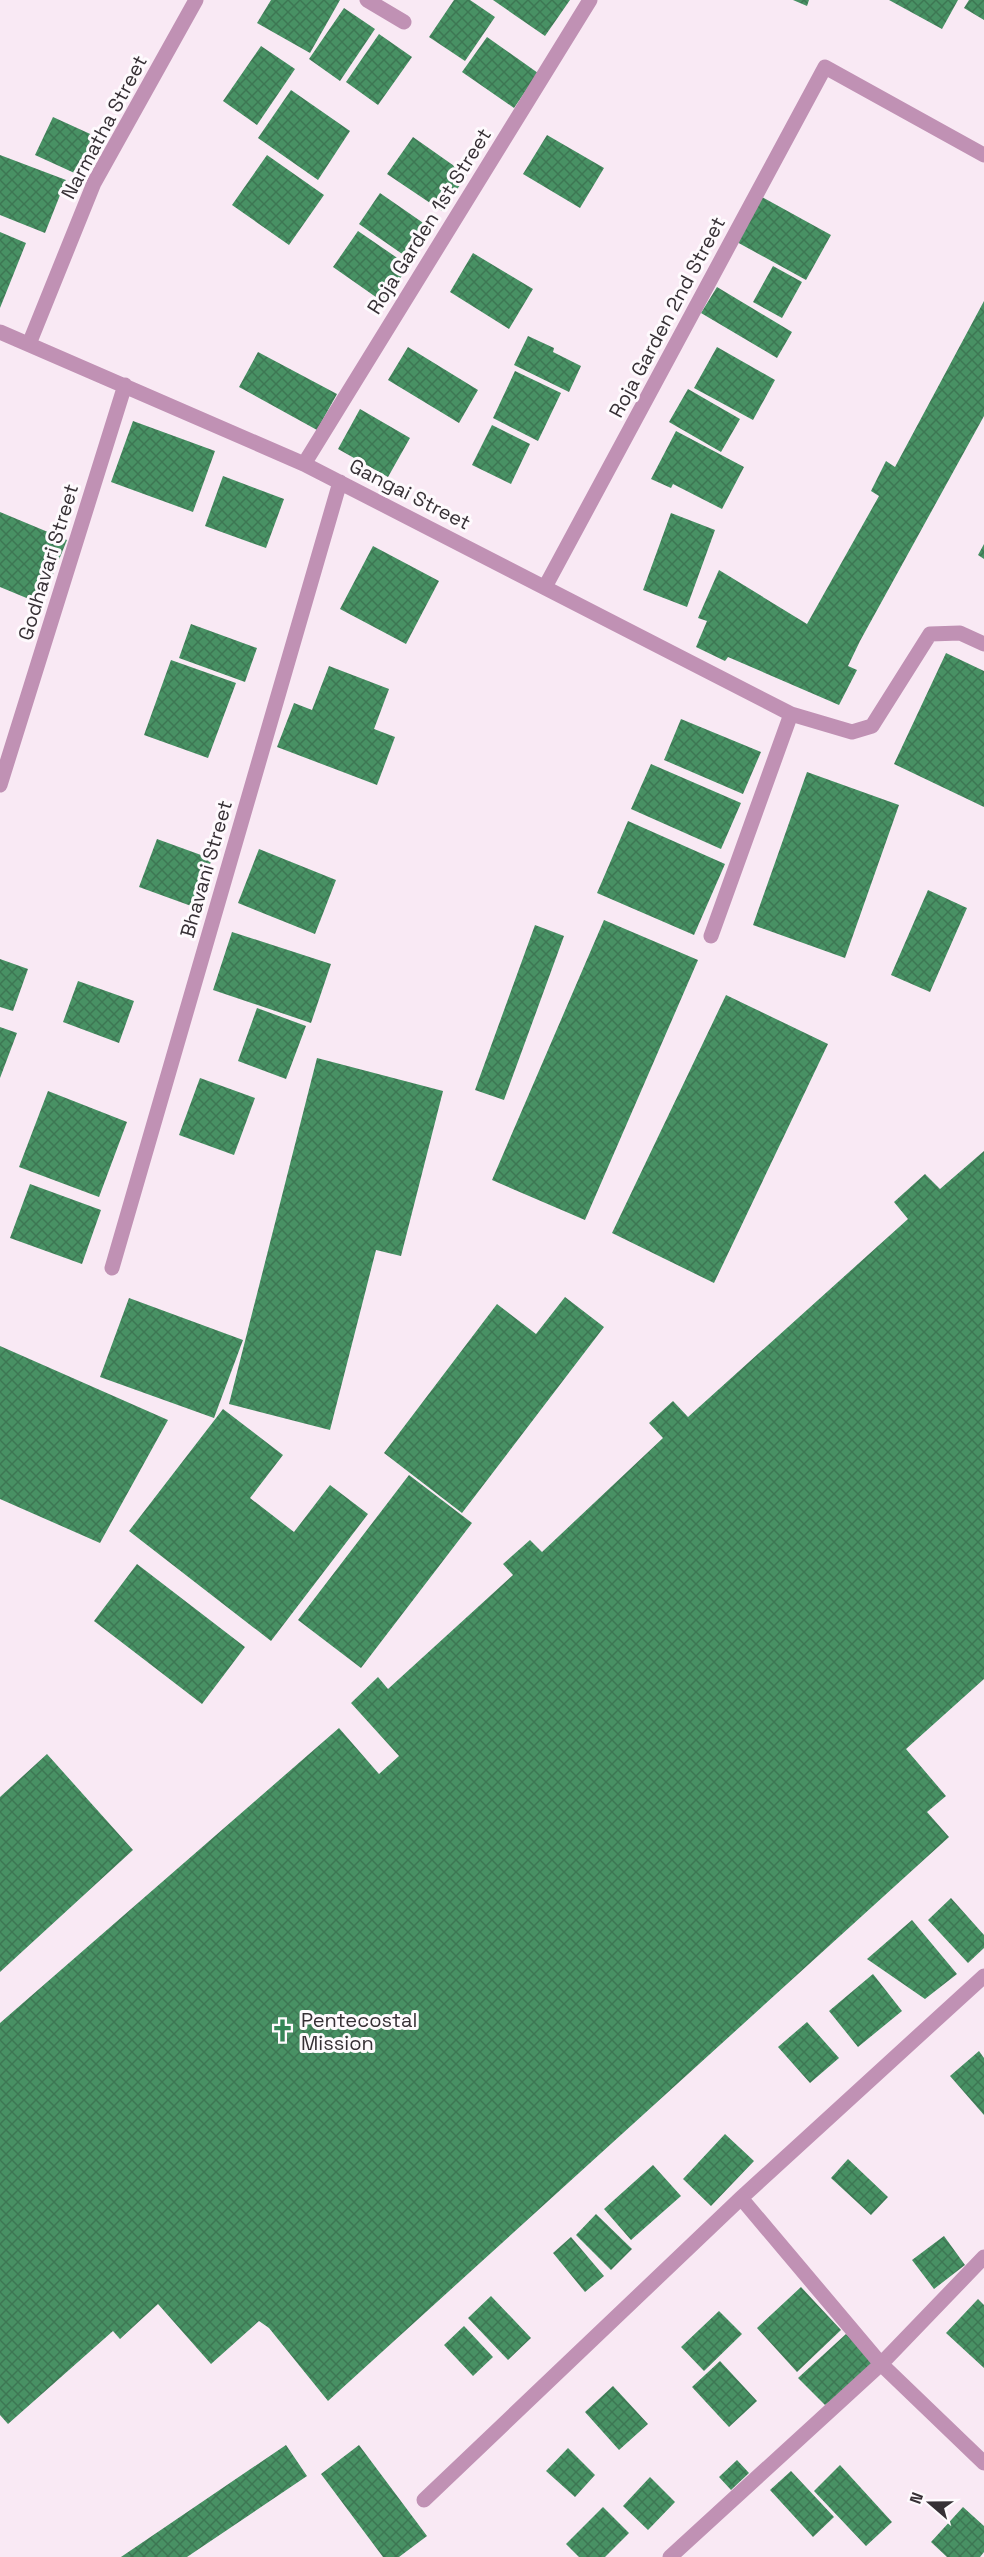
<svg xmlns="http://www.w3.org/2000/svg" width="984" height="2557" viewBox="0 0 984 2557" font-family="'Space Grotesk',sans-serif">
<defs>
<pattern id="building-cross-hatch" width="8" height="8" patternUnits="userSpaceOnUse" patternTransform="scale(1.5)"><rect width="8" height="8" fill="#489164"/><path d="M0 0l8 8M0 8l8-8" fill="none" stroke="#3d7753"/></pattern>
</defs>
<rect width="100%" height="100%" fill="#f9e9f4"/>
<path fill="url(#building-cross-hatch)" d="M271 0H340L310 53 257 23Z
M454 0H470L495 17 465 61 429 37Z
M493 0H570L545 36Z
M793 0H809L807 6Z
M889 0H958L942 29Z
M969 0H984V20L964 8Z
M344 8 375 29 340 81 309 59Z
M379 34 412 57 378 105 346 82Z
M487 37 538 73 514 108 462 72Z
M261 46 295 69 257 125 223 101Z
M291 90 350 131 318 180 258 138Z
M53 117 99 138 81 176 35 155Z
M547 135 604 168 580 208 523 174Z
M413 137 467 175 442 211 387 174Z
M0 155 66 180 45 233 0 215Z
M267 155 324 195 289 245 232 205Z
M380 193 429 227 408 258 359 224Z
M760 196 831 235 806 280 735 241Z
M358 231 409 266 383 302 333 267Z
M0 232 26 243 0 308Z
M473 253 533 289 509 329 450 292Z
M773 266 802 282 782 318 753 302Z
M717 287 792 332 777 358 701 313Z
M984 301V416L860 641 848 666 857 670 839 705 728 657 725 661 696 647 707 621 698 618 719 570 807 624 879 496 871 491 886 461 895 467Z
M528 336 554 348 553 352 581 366 569 392 514 365Z
M408 347 478 390 459 423 388 380Z
M717 347 775 380 753 420 694 388Z
M258 352 337 394 317 430 239 387Z
M515 371 561 393 538 441 493 418Z
M688 389 740 419 721 452 669 422Z
M360 409 410 438 388 477 338 449Z
M133 421 215 451 193 512 111 482Z
M492 425 530 444 511 484 472 465Z
M676 431 744 467 722 509 673 484 671 488 651 479Z
M223 476 284 499 266 548 205 526Z
M0 512 67 540 41 604 0 587Z
M671 513 715 530 687 607 643 590Z
M984 544V559L978 555Z
M373 546 439 581 406 644 340 609Z
M191 624 257 648 245 682 179 658Z
M946 653 984 671V807L894 764Z
M171 660 236 683 208 758 144 735Z
M329 666 389 689 374 729 395 737 377 785 277 747 294 703 312 710Z
M681 719 761 752 743 794 664 760Z
M651 764 741 803 721 849 631 809Z
M807 772 899 805 845 958 753 925Z
M628 821 725 864 694 935 597 893Z
M157 839 212 859 194 907 139 887Z
M259 849 336 880 315 934 238 903Z
M928 890 967 908 930 992 891 975Z
M604 920 698 960 585 1220 492 1180Z
M535 925 564 936 504 1100 475 1090Z
M232 932 331 964 311 1023 213 990Z
M0 959 28 969 13 1011 0 1007Z
M78 981 134 1001 119 1043 63 1022Z
M726 995 828 1044 714 1283 612 1233Z
M257 1008 306 1026 286 1079 238 1061Z
M0 1027 17 1033 0 1078Z
M317 1058 443 1091 401 1256 376 1250 330 1430 229 1404Z
M200 1078 255 1098 234 1155 179 1135Z
M48 1091 127 1122 99 1197 19 1167Z
M984 1151V1679L906 1749 946 1796 927 1812 949 1837 328 2401 269 2328 259 2321 211 2364 158 2304 120 2339 113 2331 8 2424 0 2415V2023L339 1728 379 1774 399 1756 351 1703 378 1677 388 1689 513 1575 503 1564 530 1540 542 1552 663 1438 649 1423 673 1401 688 1417 908 1219 894 1202 925 1174 940 1189Z
M30 1184 101 1210 82 1264 10 1238Z
M565 1297 604 1327 462 1513 384 1453 497 1304 536 1334Z
M129 1298 243 1340 214 1418 100 1377Z
M0 1346 168 1420 100 1543 0 1499Z
M223 1409 283 1455 250 1498 294 1532 330 1485 368 1514 271 1641 129 1531Z
M409 1475 472 1523 361 1668 298 1620Z
M137 1564 245 1647 202 1704 94 1621Z
M47 1754 133 1850 0 1972V1797Z
M951 1898 984 1935V1948L968 1963 928 1920Z
M912 1920 957 1974 925 1999 867 1959Z
M873 1974 902 2011 858 2047 829 2011Z
M807 2022 839 2058 810 2083 778 2047Z
M979 2051 984 2058V2115L950 2076Z
M725 2134 754 2161 711 2206 683 2179Z
M848 2159 888 2197 871 2215 831 2178Z
M653 2165 681 2196 631 2240 604 2209Z
M596 2214 632 2249 611 2270 576 2235Z
M944 2236 965 2265 934 2289 912 2260Z
M571 2237 604 2276 585 2292 553 2253Z
M801 2287 841 2330 797 2372 757 2328Z
M491 2296 531 2338 508 2360 468 2318Z
M978 2299 984 2305V2368L946 2333Z
M719 2311 742 2334 704 2371 681 2347Z
M464 2326 493 2357 473 2376 444 2345Z
M846 2334 881 2364 825 2405 798 2378Z
M720 2361 757 2401 729 2427 692 2387Z
M613 2386 648 2424 619 2450 585 2412Z
M286 2445 307 2476 187 2557H121Z
M359 2445 427 2536 399 2557H383L321 2474Z
M568 2448 595 2475 575 2497 546 2471Z
M737 2460 749 2473 731 2490 719 2477Z
M840 2465 892 2522 866 2546 814 2491Z
M791 2471 834 2517 813 2537 770 2490Z
M650 2477 675 2502 648 2530 623 2506Z
M603 2507 629 2533 605 2557H579L566 2544Z
M963 2507 984 2526V2552L980 2557H947L931 2542Z"/>
<g fill="none" stroke-linecap="round" stroke-linejoin="round">
<path stroke="#c091b4" stroke-width="15" d="M367 0 404 22
M0 332 304 464 791 714 852 732 872 726 930 634 960 633 984 644
M29 344 94 183 196 0
M304 464 590 0
M545 587 825 67 984 155
M0 785 125 385
M711 936 791 714
M112 1268 340 482
M741 2198 881 2364 984 2463
M424 2500 741 2198 984 1976
M670 2557 881 2364 984 2257"/>
</g>
<defs>
<symbol id="church-bare" viewBox="-9 -9 18 18"><path d="M-1.2-6h2.4v3.5h3.3v2.4h-3.3V6h-2.4V-.1h-3.3v-2.4h3.3Z" fill="#348556" stroke="#fefafd" stroke-width="2.5" paint-order="stroke"/></symbol>
</defs>
<g fill-rule="evenodd">
<use href="#church-bare" x="266" y="2014" width="33" height="33"/>
</g>
<g text-anchor="middle" stroke-width="6" stroke-linejoin="round" paint-order="stroke">
<g font-size="20" fill="#363035" stroke="#fefafd">
<text transform="translate(104 127) rotate(-62)" y="7">Narmatha Street</text>
<text transform="translate(429 221) rotate(-58)" y="7">Roja Garden 1st Street</text>
<text transform="translate(667 317) rotate(-62)" y="7">Roja Garden 2nd Street</text>
<text transform="translate(410 494) rotate(27)" y="7">Gangai Street</text>
<text transform="translate(48 562) rotate(-73)" y="7">Godhavari Street</text>
<text transform="translate(206 869) rotate(-74)" y="7">Bhavani Street</text>
</g>
<g font-size="20" fill="#363035" stroke="#fefafd" text-anchor="start">
<text x="301" y="2027">Pentecostal<tspan x="301" dy="23">Mission</tspan></text>
</g>
</g>
<g transform="translate(930 2503) rotate(290)" stroke="#fefafd" stroke-width="4.5" paint-order="stroke">
<path d="M0-4.5L10 22L0 15L-10 22Z" fill="#363035"/>
<text y="-9" font-size="16" font-weight="bold" text-anchor="middle" fill="#363035">N</text>
</g>
</svg>
